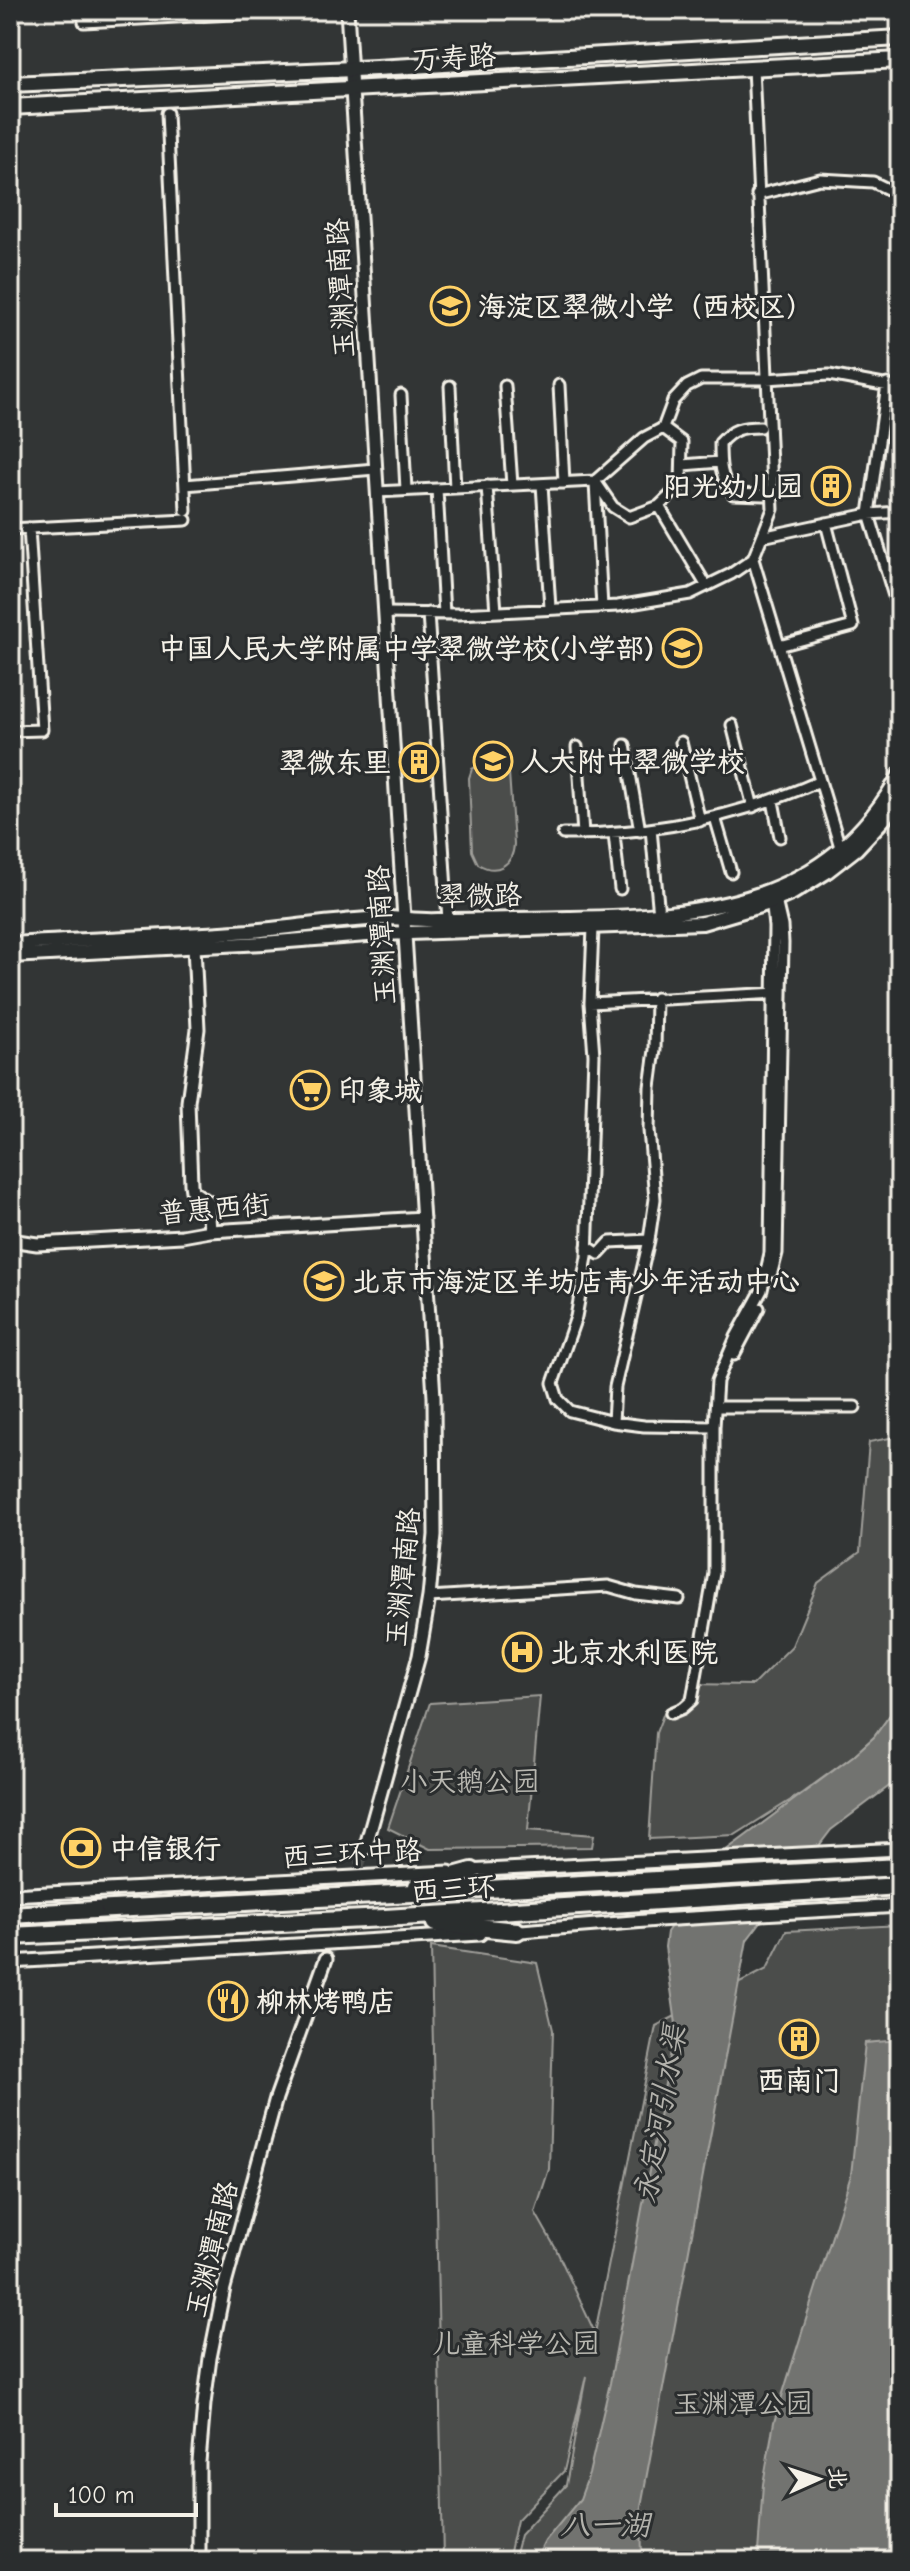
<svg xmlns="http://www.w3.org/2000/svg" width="910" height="2571" viewBox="0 0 910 2571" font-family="'Comic Neue','LXGW WenKai TC',sans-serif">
<rect width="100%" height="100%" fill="#323535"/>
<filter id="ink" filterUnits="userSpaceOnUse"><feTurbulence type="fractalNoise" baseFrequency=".0125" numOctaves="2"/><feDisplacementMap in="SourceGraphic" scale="16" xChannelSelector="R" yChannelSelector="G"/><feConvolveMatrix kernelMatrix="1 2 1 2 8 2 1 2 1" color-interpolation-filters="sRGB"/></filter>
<g filter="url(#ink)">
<path fill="#4b4d4c" stroke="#a09f9a" stroke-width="2" d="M489 760 501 763 509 773 514 844C513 866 496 875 478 864L472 851 469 778 472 769Z
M900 1436V1701L874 1737 853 1756 802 1793 735 1835 649 1839 656 1733 665 1710 684 1702 689 1684 753 1685 792 1646 818 1583 860 1552 869 1442Z
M540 1696 528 1830 594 1835 592 1847 430 1849 388 1828 430 1703Z
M900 1925V2561H513L520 2535 566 2485 586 2376 564 2471 517 2520 508 2561H443L431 1947 537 1963 553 2030 549 2169 535 2212 556 2249 595 2333 656 2026 767 1969 786 1931Z"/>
<path fill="#727370" stroke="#a6a5a0" stroke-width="2" d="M900 1701V1778L831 1830 747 1940 641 2506 642 2561H535L545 2541 580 2499 589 2474 610 2383 676 2024 665 1947 667 1932 721 1854 853 1756 874 1737Z
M900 2040V2561H760L758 2552 763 2484 774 2422 851 2175 865 2043Z"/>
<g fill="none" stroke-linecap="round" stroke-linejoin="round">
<path stroke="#4f5150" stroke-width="11" stroke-dasharray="11 5.5" stroke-linecap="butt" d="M326 1959 365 1849"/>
<defs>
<path id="minor" d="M83 10 84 22 306 10
M167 113 186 511
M757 195 820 179 873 182 900 195
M887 384 869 514 900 616
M559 385 564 483
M450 386 455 488
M505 386 512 485
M401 395 406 490
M760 427C742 427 732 429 720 443 720 463 720 478 733 494L764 495
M683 465 720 462
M595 481 613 507 629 517 659 506 681 485 682 442 663 428
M595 483 602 607
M542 484 550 608
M185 485 375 469
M487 486 496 612
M437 489 444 614
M377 492 595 481 644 438 663 428 673 401 687 386 701 379H766L829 375 900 388
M659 506 706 585
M10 529 186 520
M762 537 869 514 900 512
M753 559 840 847
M385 613 458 614 618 606 690 594 731 574 753 559 773 509 753 67
M428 613 448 920
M779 646 853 626 826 523
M732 725 753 807
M10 731 42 730 29 528
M681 742 700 821
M625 745 640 831
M577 747 583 834
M773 801 780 837
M715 817 731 872
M651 829 659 915
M563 834C652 835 738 817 820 781
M614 834 620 889
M593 928 590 1003 594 1055 587 1257 576 1317 553 1383 558 1399 570 1411 613 1422 644 1426 714 1427
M590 1003 779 993
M587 1246 599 1254 610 1242 649 1240
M772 1272 777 1253 783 943 782 926 775 896
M734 1355 759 1308
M716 1407H855
M613 1422 615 1387 649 1240 655 1199 649 1130 650 1087 655 1050 656 998
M429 1597 608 1586 636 1594 679 1599
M671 1713 683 1708 692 1700 714 1573V1427L717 1381 736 1337 762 1290 770 1253 774 927 771 898"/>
<path id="tertiary" d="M347 10 434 1397 435 1535 429 1597 419 1656 365 1849
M194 946 198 1029 188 1102 191 1184 192 1191 208 1202 210 1231
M10 1240 37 1244 182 1236 210 1231 423 1218
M466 1871 900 1849
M10 1895 449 1872
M509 1932 658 1920 900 1906
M10 1962 480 1934
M199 2561V2462L204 2404 210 2358 224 2288 276 2098 326 1959"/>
<path id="secondary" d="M10 944C90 939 171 937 251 931 295 927 339 920 384 918 402 918 420 921 438 920 482 920 526 919 571 918 704 916 828 905 900 774
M10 956 263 943 380 934 702 923 770 903 793 893 825 873 856 849 885 818 900 795"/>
<path id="primary" d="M10 84 376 68 900 38
M10 107 900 60"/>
<path id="trunk" d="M417 1886 472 1871
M94 1910 900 1867
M435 1923 517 1931
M95 1932 385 1918 900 1886"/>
</defs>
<use href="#minor" stroke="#f4f1e8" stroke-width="15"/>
<use href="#tertiary" stroke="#f4f1e8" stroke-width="17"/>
<use href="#secondary" stroke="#f4f1e8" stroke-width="18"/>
<use href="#primary" stroke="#f4f1e8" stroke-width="20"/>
<use href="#trunk" stroke="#f4f1e8" stroke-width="22"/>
<use href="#minor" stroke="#2a2d2e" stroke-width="9"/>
<use href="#tertiary" stroke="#2a2d2e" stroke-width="11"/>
<use href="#secondary" stroke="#2a2d2e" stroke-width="12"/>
<use href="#primary" stroke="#2a2d2e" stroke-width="14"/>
<use href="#trunk" stroke="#2a2d2e" stroke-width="16"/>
<defs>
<path id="trunk-bridge" d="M10 1915 94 1910
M10 1936 95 1932"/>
</defs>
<use href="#trunk-bridge" stroke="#f4f1e8" stroke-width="22" stroke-linecap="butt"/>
<use href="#trunk-bridge" stroke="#2a2d2e" stroke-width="16"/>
</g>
</g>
<defs>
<symbol id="school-ring" viewBox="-11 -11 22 22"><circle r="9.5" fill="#2a2d2e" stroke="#ffd166" stroke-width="1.5"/><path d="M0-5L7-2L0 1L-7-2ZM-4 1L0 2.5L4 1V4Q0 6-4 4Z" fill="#ffd166"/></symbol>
<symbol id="building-ring" viewBox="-11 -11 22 22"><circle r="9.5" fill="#2a2d2e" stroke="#ffd166" stroke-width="1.5"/><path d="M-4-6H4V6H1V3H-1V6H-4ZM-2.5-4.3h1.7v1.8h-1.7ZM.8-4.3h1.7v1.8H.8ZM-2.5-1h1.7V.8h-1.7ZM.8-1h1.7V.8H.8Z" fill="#ffd166"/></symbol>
<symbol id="supermarket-ring" viewBox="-11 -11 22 22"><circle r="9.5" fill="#2a2d2e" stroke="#ffd166" stroke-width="1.5"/><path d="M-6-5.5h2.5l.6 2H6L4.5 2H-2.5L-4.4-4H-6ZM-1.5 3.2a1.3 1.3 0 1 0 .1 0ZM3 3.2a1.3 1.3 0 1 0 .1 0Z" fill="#ffd166"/></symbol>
<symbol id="hospital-ring" viewBox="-11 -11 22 22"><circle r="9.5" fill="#2a2d2e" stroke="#ffd166" stroke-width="1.5"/><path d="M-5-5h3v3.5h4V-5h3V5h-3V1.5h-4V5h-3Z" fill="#ffd166"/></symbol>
<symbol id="bank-ring" viewBox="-11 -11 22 22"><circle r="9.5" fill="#2a2d2e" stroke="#ffd166" stroke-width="1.5"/><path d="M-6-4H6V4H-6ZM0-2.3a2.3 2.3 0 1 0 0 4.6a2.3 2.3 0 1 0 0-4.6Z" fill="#ffd166"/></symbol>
<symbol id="restaurant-ring" viewBox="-11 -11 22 22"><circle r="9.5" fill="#2a2d2e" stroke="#ffd166" stroke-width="1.5"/><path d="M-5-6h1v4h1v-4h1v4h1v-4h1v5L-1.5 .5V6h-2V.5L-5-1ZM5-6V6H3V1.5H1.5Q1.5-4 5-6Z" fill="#ffd166"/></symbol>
</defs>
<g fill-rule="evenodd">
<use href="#school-ring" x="428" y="284" width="44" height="44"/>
<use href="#building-ring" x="809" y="464" width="44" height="44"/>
<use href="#school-ring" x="660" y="626" width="44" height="44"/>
<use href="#school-ring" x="471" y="739" width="44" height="44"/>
<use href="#building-ring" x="397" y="740" width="44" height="44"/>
<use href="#supermarket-ring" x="288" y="1068" width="44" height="44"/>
<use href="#school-ring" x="302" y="1259" width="44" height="44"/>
<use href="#hospital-ring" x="500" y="1630" width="44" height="44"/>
<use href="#bank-ring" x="59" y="1826" width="44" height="44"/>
<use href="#restaurant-ring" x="206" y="1979" width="44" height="44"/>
<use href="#building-ring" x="777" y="2017" width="44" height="44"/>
</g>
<g text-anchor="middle" stroke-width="6" stroke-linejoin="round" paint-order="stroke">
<g font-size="28" fill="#f4f1e8" stroke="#2a2d2e">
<text transform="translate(454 57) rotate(-3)" y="10">万寿路</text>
<text transform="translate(340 288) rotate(-93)" y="10">玉渊潭南路</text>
<text transform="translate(480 895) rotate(-1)" y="10">翠微路</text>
<text transform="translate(381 935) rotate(-93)" y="10">玉渊潭南路</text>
<text transform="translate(214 1208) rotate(-5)" y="10">普惠西街</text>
<text transform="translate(402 1577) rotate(-84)" y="10">玉渊潭南路</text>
<text transform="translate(352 1853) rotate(-3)" y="10">西三环中路</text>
<text transform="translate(453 1888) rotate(-4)" y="10">西三环</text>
<text transform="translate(211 2249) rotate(-76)" y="10">玉渊潭南路</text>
</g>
<g font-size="28" font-weight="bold" fill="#f4f1e8" stroke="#2a2d2e" text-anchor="start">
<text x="478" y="316">海淀区翠微小学（西校区）</text>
<text x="803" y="496" text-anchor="end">阳光幼儿园</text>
<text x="654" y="658" text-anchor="end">中国人民大学附属中学翠微学校(小学部)</text>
<text x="521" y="771">人大附中翠微学校</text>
<text x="391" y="772" text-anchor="end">翠微东里</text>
<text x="338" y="1100">印象城</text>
<text x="352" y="1291">北京市海淀区羊坊店青少年活动中心</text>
<text x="550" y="1662">北京水利医院</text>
<text x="109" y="1858">中信银行</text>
<text x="256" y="2011">柳林烤鸭店</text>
<text x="799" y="2090" text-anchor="middle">西南门</text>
</g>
<g font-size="28" fill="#b9b8b1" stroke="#2a2d2e">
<text x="470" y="1791">小天鹅公园</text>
<text x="516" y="2353">儿童科学公园</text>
<text x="743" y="2413">玉渊潭公园</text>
</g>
<g font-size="30" font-style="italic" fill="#b3b2ac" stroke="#2a2d2e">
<text transform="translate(660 2114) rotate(-80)" y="10">永定河引水渠</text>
<text x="605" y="2535">八一湖</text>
</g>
</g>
<rect width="910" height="2571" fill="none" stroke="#2a2d2e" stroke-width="40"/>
<rect x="20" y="20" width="870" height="2531" fill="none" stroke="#f4f1e8" stroke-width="3" filter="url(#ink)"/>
<g transform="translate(818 2479) rotate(87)" stroke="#2a2d2e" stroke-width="6" paint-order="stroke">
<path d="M0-6L14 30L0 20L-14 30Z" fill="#f4f1e8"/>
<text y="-12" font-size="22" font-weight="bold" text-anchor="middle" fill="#f4f1e8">北</text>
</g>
<path d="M56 2503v12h140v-12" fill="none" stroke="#f4f1e8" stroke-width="4"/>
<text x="68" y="2503" font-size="24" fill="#f4f1e8" stroke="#2a2d2e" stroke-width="6" paint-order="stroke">100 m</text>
</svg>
